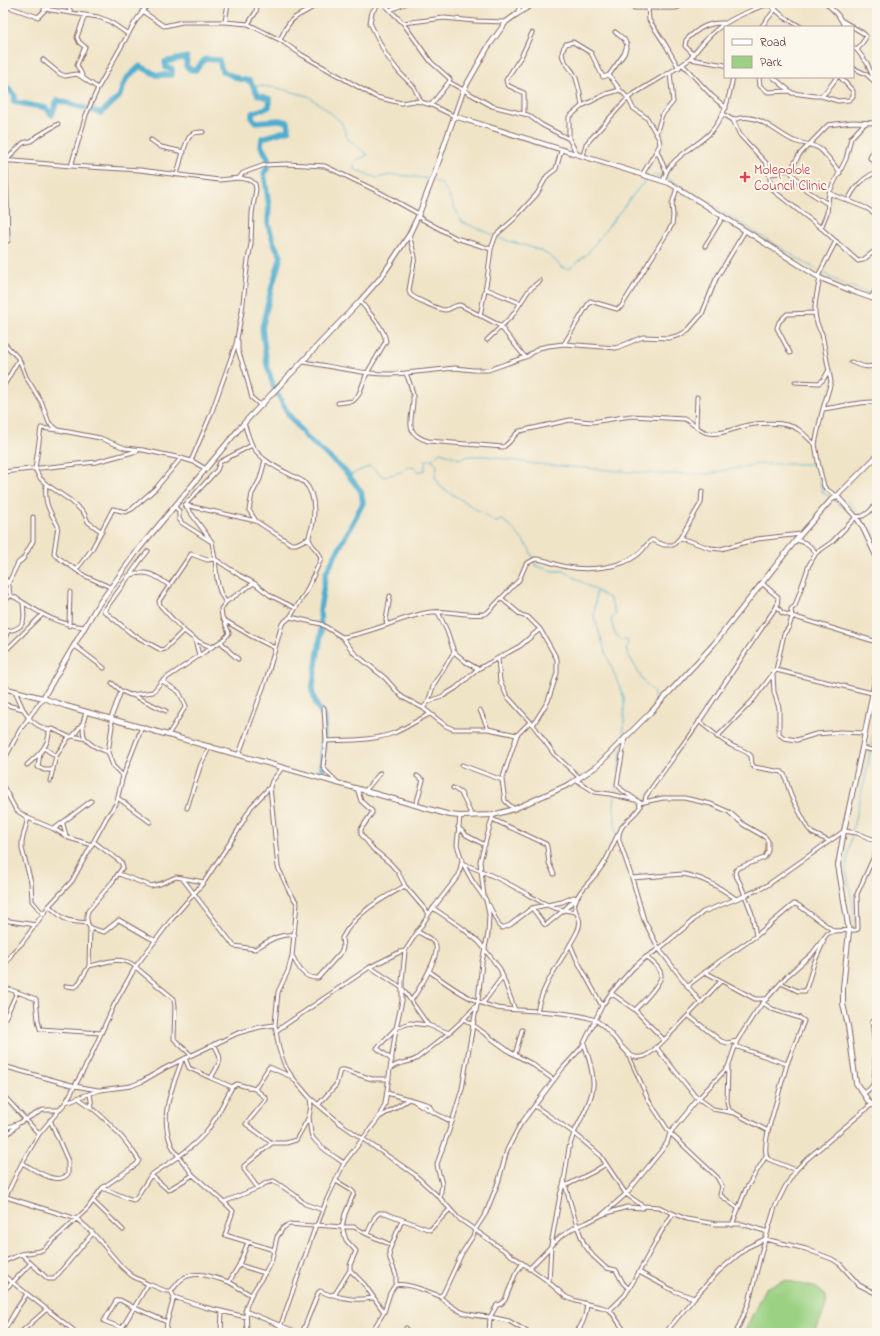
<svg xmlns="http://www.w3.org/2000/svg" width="880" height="1336" viewBox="0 0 880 1336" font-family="'Indie Flower',sans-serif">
<rect width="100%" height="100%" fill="#fbf7ec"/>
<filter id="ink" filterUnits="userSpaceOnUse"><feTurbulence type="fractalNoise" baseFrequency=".025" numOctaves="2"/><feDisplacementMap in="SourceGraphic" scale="8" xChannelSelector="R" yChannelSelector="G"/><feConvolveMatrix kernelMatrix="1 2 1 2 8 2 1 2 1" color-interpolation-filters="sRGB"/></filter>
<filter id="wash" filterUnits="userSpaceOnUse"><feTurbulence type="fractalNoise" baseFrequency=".012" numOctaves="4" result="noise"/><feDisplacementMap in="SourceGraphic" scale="16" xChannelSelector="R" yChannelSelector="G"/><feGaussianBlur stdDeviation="0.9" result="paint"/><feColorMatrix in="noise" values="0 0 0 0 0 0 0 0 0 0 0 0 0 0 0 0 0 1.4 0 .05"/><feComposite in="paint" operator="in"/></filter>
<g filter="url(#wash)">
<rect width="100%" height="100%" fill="#f0e4c7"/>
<path fill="#9bd183" stroke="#727857" d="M785 1280 817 1288 826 1296V1306L815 1333H744L765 1288Z"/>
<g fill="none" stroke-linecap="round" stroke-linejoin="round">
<path stroke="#50adcf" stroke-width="1" d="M250 81 254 85 277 88 308 96 325 108 341 122 348 139 368 155 353 162 354 169 377 178 391 175 408 176 431 179
M652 176 655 174 674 182 805 263 839 282 877 296
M434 181 443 185 462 222 494 235
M497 237C519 246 546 246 561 267L569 269 586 255 641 185 650 178
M432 459 437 454 441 452 460 459 470 456H486L535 464 658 474H707L759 464H816L818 470
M819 473 822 492 831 498
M348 476 370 466 384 477 401 472 407 466 415 468 418 472 425 470V461L432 459 437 465 435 477 441 487 496 522 503 520 516 532 529 548 536 566 553 571H564L610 599 616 615 611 619 614 632 621 640H627L628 645 626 650 643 681 653 691 655 701
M834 500 842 506 844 505
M846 503 848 501 860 515
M862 518 872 533 877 545
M596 592 594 616 605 651 624 698V737
M618 770 622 746
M615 794 616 785
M615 797 614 807 616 836
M852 831 866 775 877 712
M852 834 846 868 856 923"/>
<path stroke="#50adcf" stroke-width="5.5" d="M3 82 15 96 14 102 46 108 52 115 57 100 101 113 119 97 126 79 140 66 157 75H172V69L166 68 165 62 187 57 186 66 191 70H196L205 59 219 60 222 71 239 79 250 81 258 95 270 99 269 107 252 113V118L256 122 279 120 288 122 289 130 262 138 261 146 268 158 267 169 264 173 269 206 268 224 274 244 281 256 271 290 262 328 267 365 274 388 289 415 307 438 344 470 361 491 363 503 326 573 320 609 321 633 312 691 316 704 325 720 323 739 322 770"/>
</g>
</g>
<g filter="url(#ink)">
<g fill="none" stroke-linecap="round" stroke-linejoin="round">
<defs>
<path id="minor" d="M66 3 71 12
M149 3 135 22 98 88 86 115 71 166 140 170 219 180 239 178 250 180 255 184 256 189 252 213 251 244 248 260 242 311 236 344 211 414 191 461
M379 3 372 12 370 23 386 55 399 72 414 87 421 102
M383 3 403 23 431 62 450 79 449 82 492 106 528 115 542 125 569 139 577 154
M618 3 635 8H675L679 7 685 3
M826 3 838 15 845 27
M873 3 877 5
M769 4 784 17 801 27
M3 5 38 17 52 3
M648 7 649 20 665 44 679 68
M44 9 98 17 109 21 128 34
M390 10 407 3
M142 11 164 26 182 22H225L248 24 280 40C284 32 288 21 296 17 305 11 310 11 318 3
M517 14 521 3
M841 20 863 33 866 36 865 39 857 50 853 48
M225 22 228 3
M403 23 444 18 475 21 506 22
M248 24 256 12 257 3
M761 27 775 10 777 3
M280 40 302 55 376 97 401 103 413 101 421 102 431 105 454 116
M857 50 867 63 875 82
M694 55 685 46 686 40C698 29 707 22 724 23
M690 59C709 34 720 23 750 11 757 8 762 5 770 5L771 3
M43 60 60 74 65 76 77 74 98 88
M683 65 712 96 726 108
M853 68 866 74 877 84
M609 75 624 54 627 45 624 39 615 32
M83 77 77 65 85 47 79 42 77 37 85 15
M759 77 760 86 768 92 789 91
M773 77 792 93 815 96H821L826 92 837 77
M821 96 838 101 849 100 853 96V91L840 77
M431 105 449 82
M582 106 606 94 620 90 628 98C648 84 670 74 690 59L725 65
M524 114V93L509 86 507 84 506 80 522 55 532 33
M723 114 733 120 740 135 766 163C771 172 768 184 775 192L821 228 858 261 863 260 877 249
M733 120C757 110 774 132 794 141 802 144 813 144 820 149 828 156 834 165 840 173
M656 134 662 115 673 102 670 73
M569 139V117L582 106C581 97 579 87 576 78 571 65 555 59 566 44L573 42 591 53 603 77 609 75 620 90
M151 140 161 147 184 152
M877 148 873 150 870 158 877 165
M583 156 586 144 628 98 633 108 647 118 659 139 660 144 657 150 666 172
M6 161 12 154 23 143 31 141 36 137 58 124
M6 162 8 241
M3 163 6 161H14L71 166
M789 170 806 190 828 204
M769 174 780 173 785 170H789L792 168 799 155 828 125 852 122 877 123
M177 175C179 167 185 140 191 135 194 132 199 132 203 132
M642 175 657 150
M239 178 243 173 265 165 286 164 325 166 381 193 419 214
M663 181C665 175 667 169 671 165 682 152 698 145 710 133 725 117 729 98 733 77
M829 193 866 208 877 215
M848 201C853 188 864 177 877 172
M418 217 456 238 491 249
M821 228 827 213 829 193 846 159 851 138 863 125 867 123
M409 235 415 257 409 290 410 294C413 298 440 310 445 310 450 310 454 305 460 305L497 324 500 326 525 357
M705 246 723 217
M818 276 836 241
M820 278C816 299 810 314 822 334L831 382 822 412 815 444 819 467 824 486 826 489 837 496
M486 289 520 303
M871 298 877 287
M480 316 487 280 491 249 496 235 513 220 537 194 547 176 556 169 561 151
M487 340 512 316 529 290 540 281
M238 341V350L245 371 252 398 261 406
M3 342 19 359 26 377 42 403 49 423 58 430 100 438 125 448 143 450 181 458 194 462 206 469
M564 344 590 301 617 309 621 307 672 225 673 216 672 204 677 188
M790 353 777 328 779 322 787 314 814 313
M303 362C337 367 371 377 406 373 409 382 414 391 413 400 413 419 402 433 428 441L503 447C510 444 513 435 520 431L570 420 592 422 631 416 684 419C692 422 700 432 708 433 719 435 731 430 741 427 755 422 787 421 799 430 805 434 809 440 815 444
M851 362C859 365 869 370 877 364
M406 373 455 368 473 370H488L528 356 539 348 548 346 564 344 616 348 643 337 669 338 680 335 688 330 702 314 716 279 745 231
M795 382 819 383 823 380 829 370
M3 387 19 359
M338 403 353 401 356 398 359 394 367 373 386 341C383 326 369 313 360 301
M823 409C841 407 859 401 877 402
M696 426 697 397
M57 430 41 428 35 469 40 478 46 484 71 501 84 513 88 522 102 532
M265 460 260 479 252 494 249 510 256 521 291 544H296L309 538
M3 472 96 462 137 451
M46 484C44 504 49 510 58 526L54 553 56 556 85 576 110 587
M185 505 256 521
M175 507 179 511V519L182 523 210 541
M680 538 710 548 721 549 757 539 801 534
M796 540C806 542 810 545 816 553
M148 551 140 561 104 611 132 634 161 650 165 649 183 631
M76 570 92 549 113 509 126 512 132 509 156 488 181 458
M3 576C5 579 9 583 9 586 10 589 8 593 11 595 12 597 15 597 16 598 40 613 55 624 84 627
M128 576C147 569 155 575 170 586
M8 584 18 563 23 559 33 541V517
M763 584 778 597 777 606 782 613 877 642
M501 598 521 615 528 617 540 629 557 659V673L548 701 533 725
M226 602C216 590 217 575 215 559L239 575 254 583
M3 603 11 595
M438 612 447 631 454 652 466 662 478 669
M290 617 321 624 342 637 354 653 385 678 402 697 423 708 446 726 453 729H488L517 735 530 722
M224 620 229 633C225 640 218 643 212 647 189 640 175 622 160 605L159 601 191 554 207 560 215 559 212 542 185 505 217 470 220 462 252 445
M387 625 386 620 390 596
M69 626 70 592
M342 637C371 633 397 619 425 613 444 608 465 617 484 614L487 613 519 580 526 564 535 559C546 559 557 566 568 567 587 571 621 568 637 555 643 551 646 544 652 540L664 545H673L680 538 701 503 702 491
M195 640 199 655
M221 642 230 652 238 659
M3 643 8 631C26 628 25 619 23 603
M74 645 104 668
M275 648 253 637 224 620 222 617 221 609 226 602 254 583 271 596 295 608
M3 653 42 615
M498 659 500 681 507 696 533 725 554 754 580 778
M776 670 872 693
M773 675 774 692 779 708V734L784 738 797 740 816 734 840 732 864 733
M162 681 179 692 186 706 168 735
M112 683 121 691 111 718 112 726 108 752 113 766 123 776
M15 691 23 709
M121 691 130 695 153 692 162 681 212 647
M132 695 166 711
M428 702 434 684 454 652
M3 704 23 709C26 712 26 714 28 717 33 723 42 728 49 730 50 746 37 756 27 765
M324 708 326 741
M423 708 428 702 443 696 456 688 478 669 520 646 540 629
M480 710 488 729
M699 721C709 729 718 738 729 744 736 749 745 749 751 756L752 764 754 767 782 772 785 776 791 796 808 828 812 833 829 841
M83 723C83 727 83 733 84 736 88 745 100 749 108 752
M49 730 53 729 69 737 73 736 86 739
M73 736 83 723 86 712
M717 737 753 700 776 670 784 634 789 627 792 617 791 609 795 606 809 565 816 553 832 542 856 517 863 516 869 512 877 503
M44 748 56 756
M862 748 877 751
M40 753 38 767 44 770H53
M239 754 267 677 282 624 290 617 306 592 321 559C320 550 310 547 309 538 309 534 312 528 313 523 315 509 314 492 304 482 287 472 264 464 253 447 249 440 247 431 244 423
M3 762 20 730 43 698
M462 765 502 780 505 801 514 809
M283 767 272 781 270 787 278 867 289 891 297 903 292 956 288 971 278 992 275 1025 279 1049 285 1066 292 1077 310 1098 341 1124 414 1174 440 1198 458 1218 545 1279 566 1297 573 1300 587 1304
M502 780 517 735
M576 780 595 792 610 794 635 800
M50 781 56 756 69 737
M337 782 327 772 323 767 326 741C348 740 372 741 394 733 406 728 417 720 430 714
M3 786 16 810 28 818 22 841V849L31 882 32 901 43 914
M357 788 361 801 372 811V813L361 829V834L373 849 390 863 398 872 405 886 429 914
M453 788 461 793 472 816
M365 791 380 773
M118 798 150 822
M645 802 646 796C664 770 683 745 701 719 726 681 751 643 777 606
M639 803 663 798H684L711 804 729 812 744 825 765 837 768 841V851L764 858 738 868 736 870 735 874 741 885 752 914 756 936
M416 805 423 780 417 776
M187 808 201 764 210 746
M493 815 480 861 481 871C499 878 515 887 532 897 545 903 549 908 564 910L577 897
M28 818 54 829 69 838 92 845
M492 819 546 844 547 847 549 863 554 874
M63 824 66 836
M458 827 466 835 485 845
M54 829 91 801
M462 862 473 882 486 900 489 914 488 934 482 962 478 1001 473 1025 510 1052 532 1064 554 1080
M464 864 481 871 484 896
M119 874 151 886 160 884 176 877 204 882
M182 878 234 946 255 949C268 941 279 933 295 935
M632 878 683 874C703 877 721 888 736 899
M489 905 499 926 502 928 510 925 532 908 562 902 574 897
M49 906C66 921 64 921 87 923
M433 908 461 927 479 942 500 969 515 1010
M532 908 544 924 546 925 564 910 576 912
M3 920 36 925
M90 928 104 932 119 920 150 938 155 940
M570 944 577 960 602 1006
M293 957C298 967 304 979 318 978L342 951 343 947 342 938C355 913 381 899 405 886
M89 966C106 963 125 953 139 970L174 999 175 1006 174 1039 191 1055
M370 967 402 988 428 1025 449 1033
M3 968 13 952 22 943 49 906 72 881 107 817 116 804 123 776 142 727
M429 971C450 986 471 1002 497 1008 510 1010 524 1010 537 1011 544 980 563 960 577 932 585 916 572 914 575 903 578 890 593 880 600 869 608 859 612 846 618 834
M705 972 755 999H767
M781 983 798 991H805L807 986 814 963 824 941
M66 986 75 987 78 985 89 966 90 928C86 922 86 917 88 911L113 881 123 867 121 862 94 842
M687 986 720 961 756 936 794 904 798 905 834 931
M3 987 17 992 3 1023
M17 992 36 999 38 1020 40 1029 101 1033
M611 993 635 1010 664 1040
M411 1001C417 992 442 954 435 944 432 938 422 935 417 931
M483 1003 503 976
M701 1003 659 949 703 912 744 896 766 886 844 831 857 833 872 839H877
M763 1003 772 1009 800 1018 804 1021 787 1064
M635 1010C641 1004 663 982 661 974 660 967 651 961 646 957
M537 1011C553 1012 581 1014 595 1020 609 1026 624 1055 635 1057 640 1058 646 1056 650 1053 658 1047 665 1039 672 1032 689 1015 705 998 721 981
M689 1016 721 1041 727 1043 737 1041
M872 1021 875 1046V1065
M276 1031 370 967 400 952 405 951
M584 1043C588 1056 594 1072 593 1086 592 1101 580 1120 574 1133L600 1155 626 1194 661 1151 667 1143 670 1133 698 1099 728 1067
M735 1046 787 1064 768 1131
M656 1047 695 1096 713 1109 734 1113
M628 1054 649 1101 670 1133 717 1177 722 1186 720 1195 738 1208
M515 1055 522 1030
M185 1058 189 1068 211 1078C220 1061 224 1062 214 1044
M182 1060C172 1089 159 1114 171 1144 176 1155 186 1165 193 1175
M392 1060 377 1048 396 1028 410 1023 428 1025
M3 1066 75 1086 98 1090
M391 1068C400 1061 407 1064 416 1059 437 1043 458 1027 476 1006
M232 1087 237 1084 255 1089
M387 1093 426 1104 429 1105 432 1110
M90 1094 92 1107
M863 1094C880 1083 871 1079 876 1064
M3 1095 39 1134
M78 1098C103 1114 122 1135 139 1160L137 1164 102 1188
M414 1101C426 1109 439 1115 452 1122
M66 1102 89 1060 114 1005 136 966 171 920 204 882 237 832 251 807 270 787
M318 1105 336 1085 340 1070H344L372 1079H389
M535 1106 574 1133 569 1148 564 1181 577 1226 584 1244 593 1256 606 1268 616 1270 623 1283 629 1289
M309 1117C310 1123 310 1131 312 1136 317 1146 335 1157 344 1163
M378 1118 409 1099
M3 1129 19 1123 43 1110H59
M3 1139 17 1125
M272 1143H286L296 1140 309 1117 311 1106 310 1098
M22 1163C34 1169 57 1187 68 1174V1161L50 1120
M796 1170 768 1159C763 1152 767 1139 768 1131L729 1110 727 1101 728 1067 737 1041 753 1016 761 1005 787 976 812 954 827 934 834 931 856 930 858 929 857 894 877 850
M151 1175C172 1161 194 1148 209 1128 218 1115 225 1100 232 1087L211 1078
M336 1181 351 1190 354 1193 345 1214 342 1227H354L367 1234 375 1217 379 1213H385L430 1230 450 1209
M565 1186 593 1172 606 1164
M258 1188 244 1169V1166L272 1143 246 1124 266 1100V1098L255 1089 269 1067 292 1077
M6 1197 77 1219 93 1233 122 1267 132 1276 148 1284 166 1291H171C175 1287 178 1282 182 1279 196 1269 214 1278 229 1282L239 1265 265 1273 272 1259 277 1237 283 1228 289 1224 313 1226 316 1225 318 1223 327 1199 344 1163 378 1119 385 1104 396 1028 402 1001V981L405 951 431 911 459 875 462 860 457 845 460 816
M440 1198 442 1184 438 1170 437 1164 452 1122 462 1089 473 1025 464 1019
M93 1201 123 1230
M3 1202 22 1163 39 1134 66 1102 100 1090 131 1086 141 1082 165 1068 238 1033 260 1027 275 1025
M224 1202 233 1211 225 1235 248 1242 239 1265
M604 1214 627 1207 643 1208
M732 1225 746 1189 766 1156
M367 1234 391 1245
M248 1242 274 1250
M21 1254 48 1279H54L93 1233
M3 1262 21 1254 40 1251 44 1249 88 1208 102 1188 127 1198 134 1200 136 1198 151 1175 168 1190 193 1175 224 1202 258 1188 266 1183 274 1181 295 1195 305 1204 323 1210
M522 1264 515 1275 505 1300 501 1304 497 1305 490 1317 509 1321 529 1333
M529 1269 560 1237 577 1226 586 1223 602 1215 626 1194 643 1206 659 1207 686 1219 716 1224H742L768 1232
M350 1270 364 1284 384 1312
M639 1272 661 1232 673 1214
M3 1275 77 1333
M229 1282 251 1295
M549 1283 551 1245 560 1195 564 1182
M396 1284V1275L390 1259 389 1251 402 1220
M3 1291 12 1283 30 1264
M171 1291 174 1297 204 1307 246 1317
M333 1295C347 1300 358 1300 373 1298
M439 1296C458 1313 465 1315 490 1317L489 1333
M610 1310 625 1295 639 1272 674 1291 694 1298
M245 1311 299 1333
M3 1333 16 1310 27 1294
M20 1333 47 1309
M119 1333 148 1284
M134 1333 104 1321 116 1301 120 1300 133 1307 167 1322
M166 1333 167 1322 174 1297
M221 1333 222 1311
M247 1333 246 1307 251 1295 265 1273
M278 1333 316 1225 342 1227 346 1240 356 1251 350 1265V1270L335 1294 330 1295 320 1291 318 1293 302 1333
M371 1333 384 1312 390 1293 395 1285C407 1282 428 1292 440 1296L443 1294 462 1253 473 1236 475 1230 486 1213 499 1180 507 1150 520 1125 562 1069 582 1047 602 1006 611 993 633 968 646 957 659 949 644 920 632 878 619 840C617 824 633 819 640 807L639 802 622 790 617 784 625 738
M405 1333 406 1328
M575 1333C583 1326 586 1315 587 1304L601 1307 610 1310 626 1333
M665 1333 694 1298 719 1271 746 1248 765 1239 806 1249 832 1259 840 1264 859 1285 877 1294
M736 1333 749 1302 762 1250 775 1207 785 1187 796 1170 807 1159 871 1105"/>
<path id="tertiary" d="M454 116 669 183 686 193 820 278 857 293 877 300
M837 496 856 517 862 526 877 558
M877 670 862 748 844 831 838 865 849 931 843 988V1004L848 1026 856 1083 871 1105 877 1100
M3 688 43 698 66 706 450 815 460 816 493 815 514 809 570 784 597 766 650 713 713 645 796 540 831 500 837 496 877 456
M43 698 96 608 138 550 244 423 360 301 382 276 396 255 409 235 419 214 434 175 463 91 488 47 506 22 517 14 535 3"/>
</defs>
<use href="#minor" stroke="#846462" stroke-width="5"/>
<use href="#tertiary" stroke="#846462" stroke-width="6"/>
<use href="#minor" stroke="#fff" stroke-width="3"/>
<use href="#tertiary" stroke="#fff" stroke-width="4"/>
</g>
</g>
<path fill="#e0444e" stroke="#fbf7ec" stroke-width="1.5" d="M743 171h4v4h4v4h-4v4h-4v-4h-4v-4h4z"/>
<g text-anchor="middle" stroke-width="4" stroke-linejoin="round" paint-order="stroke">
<g font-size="14" fill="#be3a42" stroke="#fbf7ec" text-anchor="start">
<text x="754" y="174">Molepolole<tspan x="754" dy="16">Council Clinic</tspan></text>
</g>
</g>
<rect width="880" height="1336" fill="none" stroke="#fbf7ec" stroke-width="16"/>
<rect x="724" y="26" width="130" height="52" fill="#fbf7ec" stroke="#b4a19f"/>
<rect x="732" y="39" width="20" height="6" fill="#ffffff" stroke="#b4a19f"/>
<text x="760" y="46" font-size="12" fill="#4a1f2b">Road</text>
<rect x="732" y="56" width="20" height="12" fill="#9bd183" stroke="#b4a19f"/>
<text x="760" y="66" font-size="12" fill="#4a1f2b">Park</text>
</svg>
